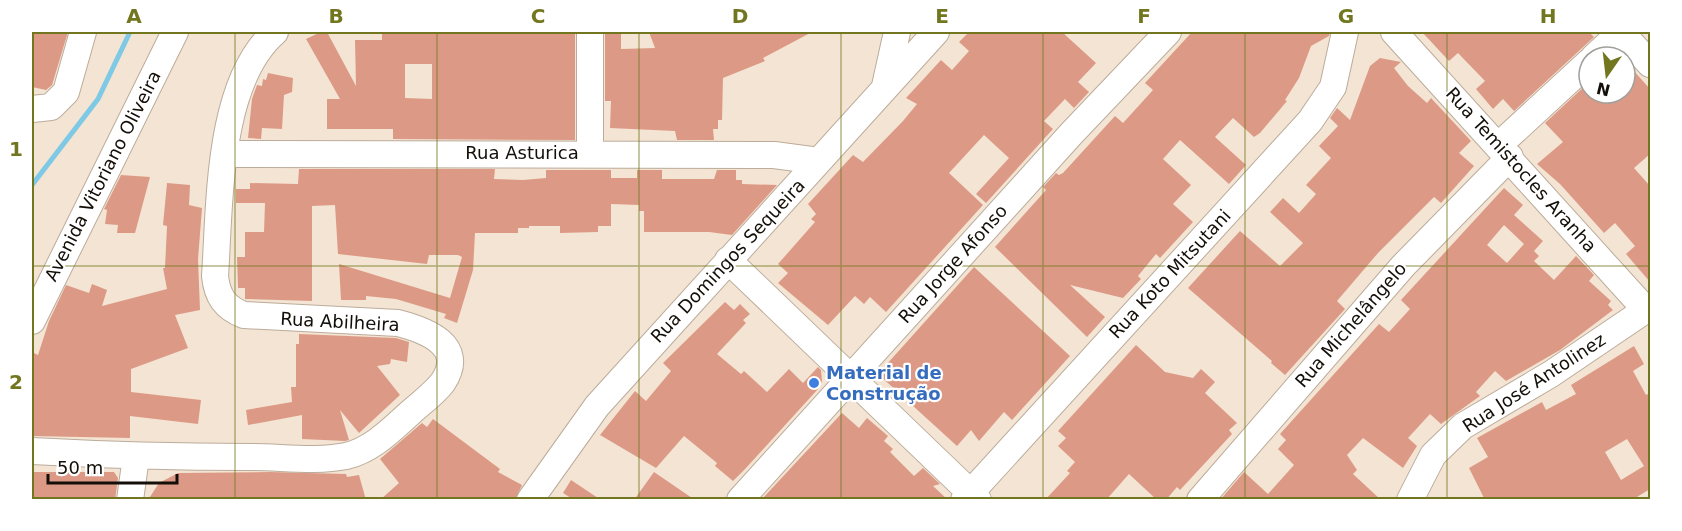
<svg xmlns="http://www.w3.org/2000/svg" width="1682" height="531" viewBox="0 0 1682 531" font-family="'DejaVu Sans',sans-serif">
<rect width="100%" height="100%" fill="#f4e4d3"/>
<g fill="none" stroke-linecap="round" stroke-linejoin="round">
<path stroke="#7ec9e6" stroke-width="5" d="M32 185 98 99 130 32"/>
</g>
<path fill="#dc9a86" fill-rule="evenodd" d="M32 32H68L52 85 46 90 32 87Z
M321 32H327L356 86 355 40H382V32L575 33V140L393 139V129H327V99H340L306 39ZM405 64H432V99L405 98Z
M605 32H621V49L655 48 649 32H812L763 58 765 61 723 78 722 120H718V129H713L714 140H677L675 131 610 128 611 101H605Z
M969 32H1062L1096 63 1078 82 1089 92 1074 108 1065 99 1044 121 1053 129 986 203 976 194 1009 158 984 135 949 173 983 205 886 312 870 297 864 304 855 296 828 325 778 283 788 273 778 264 815 222 811 219 816 214 808 204 853 155 863 162 903 121 917 104 906 98 941 60 952 70 969 51 959 42Z
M1192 32H1330L1329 36 1311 46 1299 78 1285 100 1287 101 1260 133 1254 137 1233 118 1215 137 1246 165 1229 184 1180 140 1163 159 1191 185 1173 204 1193 222 1160 258 1156 254 1138 276 1141 279 1123 298 1070 285 1105 317 1087 337 995 247 1046 190 1043 187 1056 173 1059 175 1063 173 1115 116 1123 123 1153 90 1145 83Z
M1422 32H1589L1594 37 1514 111 1503 99 1493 109 1476 89 1485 81 1458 53 1449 61Z
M1380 58 1401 62 1394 68 1408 86 1427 103 1431 98 1471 141 1459 153 1474 166 1441 203 1434 197 1378 253 1337 301 1345 309 1285 375 1271 363 1272 361 1188 288 1240 231 1280 266 1303 243 1270 212 1283 198 1299 213 1316 194 1306 185 1331 158 1319 146 1338 126 1330 118 1337 108 1350 120 1370 66Z
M1625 61 1650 89 1648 132 1650 154 1634 168 1650 186V282L1626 254 1635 246 1615 223 1604 233 1560 184 1537 164 1563 142 1545 123 1589 82V93H1625Z
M268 73 293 78 292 92 284 95 282 129 262 128 261 139 248 138 252 99 257 85 262 86 263 79 266 80Z
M299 169H495L494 179 523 180 546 178V170H611V178H637V170H662V179H714L717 170H736V180H742V184L777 185 732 235 709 232H644V211H639V205L611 204V226H598V232L560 233V226H529V228H518V233H475L473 270 457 323 444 318 446 314 396 299 366 296V300H341L339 264 450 298 462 257 458 255H429L427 264 338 254 335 205 312 206V301L245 299V288H238L237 257H245V232H264L265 203H236V189H250V183L298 184Z
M121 175 150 177 135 233H117L118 225 105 224 107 210 104 209Z
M167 183 190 185 189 205 202 208 198 259 200 310 175 315 188 348 131 369V392L201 400 198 424 130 416V438L32 436V352L38 355 49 321 66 285 89 293 92 284 107 290 102 306 167 289 163 268H165L167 226 163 225Z
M1504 188 1523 205 1514 215 1543 241 1534 251 1539 256 1534 261 1554 280 1576 256 1594 275 1589 281 1611 301 1608 305 1613 310 1560 350 1506 381 1495 371 1476 392 1480 396 1441 424 1430 414 1408 438 1417 446 1403 468 1363 438 1347 455 1357 470 1353 474 1381 500H1220L1244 472 1268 494 1294 465 1278 449 1286 440 1280 434 1379 324 1389 332 1410 309 1401 300ZM1504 225 1524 244 1507 263 1487 245Z
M974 267 1070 356 1012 420 1004 412 979 441 971 430 957 446 878 374Z
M725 302 734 310 740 304 750 314 743 320 746 323 717 354 741 374 744 371 767 392 789 369 803 383 818 367 821 370 822 381 818 389 746 468 733 481 715 466 717 463 684 436 656 468 600 435 635 391 646 401 671 371 663 363Z
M299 334 396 338 409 342 407 362 391 359 390 364 377 366 400 395 359 433 340 410 349 440 345 441 302 439V415L248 425 246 410 292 402 291 387H296V344H299Z
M1136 345 1165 372 1193 378 1201 369 1215 382 1205 393 1237 423 1229 430 1232 434 1180 490 1177 487 1166 500H1157L1129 474 1106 500H1045L1070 473 1067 471 1075 462 1058 446 1066 438 1058 431Z
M1634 346 1644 364 1633 371 1646 395 1650 393V489L1632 500H1485L1469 468 1488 457 1477 438 1542 402 1546 410 1576 394 1571 385ZM1627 439 1644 466 1621 480 1605 452Z
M842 413 859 428 867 418 888 436 884 441 893 449 890 452 914 476 923 468 940 484 933 486 948 500H761Z
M433 419 500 469 498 472 522 485 515 500H380L399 483 380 459 422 423 427 427Z
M32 472H114L118 478 115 500H32Z
M270 472 346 474 347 477 359 475 366 500H148L159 483 178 473Z
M654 472 695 500H634Z
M571 480 601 500H574L563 493Z"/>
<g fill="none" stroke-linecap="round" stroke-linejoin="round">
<defs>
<path id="minor" d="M590 32V154
M1394 32 1646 310
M1621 32 1650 64
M1594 57 1621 32
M885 86 897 32
M32 109 51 107 66 92 83 32
M1499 145 1589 62
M224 154 774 155 819 161
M728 260 978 500
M32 321 175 32
M32 451C105 455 177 457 251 457 282 457 316 462 346 456 372 450 391 430 410 413 421 403 435 393 443 382 467 345 425 330 398 323L244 315C225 308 217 296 215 276 220 204 217 83 275 32
M130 500 136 457
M530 500 597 406 936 32
M740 500 1071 134 1168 32
M964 500 1310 121 1333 87 1345 32
M1200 500 1403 266 1510 157
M1410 500 1433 455 1463 426 1551 374 1650 307"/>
</defs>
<use href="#minor" stroke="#bbac9b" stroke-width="28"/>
<use href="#minor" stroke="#fff" stroke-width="26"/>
</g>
<path fill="none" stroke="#72771f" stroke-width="1.5" stroke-opacity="0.55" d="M235 32V500M437 32V500M639 32V500M841 32V500M1043 32V500M1245 32V500M1447 32V500M32 266H1650"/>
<circle fill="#3f7fe0" stroke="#fff" stroke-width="2" cx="814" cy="383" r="6"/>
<g text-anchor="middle" stroke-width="4.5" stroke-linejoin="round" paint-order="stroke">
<g font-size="18" fill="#130e08" stroke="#fff">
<text x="522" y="159">Rua Asturica</text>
<text transform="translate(1521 170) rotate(48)" y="6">Rua Temistocles Aranha</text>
<text transform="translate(103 176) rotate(-63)" y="6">Avenida Vitoriano Oliveira</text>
<text transform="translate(728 261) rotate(-47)" y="6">Rua Domingos Sequeira</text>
<text transform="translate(953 264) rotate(-48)" y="6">Rua Jorge Afonso</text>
<text transform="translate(1170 274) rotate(-47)" y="6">Rua Koto Mitsutani</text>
<text transform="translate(340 322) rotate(3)" y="6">Rua Abilheira</text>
<text transform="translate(1351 325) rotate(-49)" y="6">Rua Michelângelo</text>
<text transform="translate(1534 383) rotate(-33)" y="6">Rua José Antolinez</text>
</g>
<g font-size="18" font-weight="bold" fill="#366cbe" stroke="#fff" text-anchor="start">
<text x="826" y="379">Material de<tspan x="826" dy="21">Construção</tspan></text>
</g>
</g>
<rect width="1682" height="531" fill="none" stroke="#ffffff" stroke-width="66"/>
<g transform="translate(1607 75) rotate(194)"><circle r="28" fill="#ffffff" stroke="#a19f9c" stroke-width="1.5"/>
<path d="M0-4.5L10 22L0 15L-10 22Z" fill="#72771f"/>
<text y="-9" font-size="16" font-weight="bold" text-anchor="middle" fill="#130e08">N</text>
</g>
<path d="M48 474v9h129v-9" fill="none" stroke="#130e08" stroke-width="3"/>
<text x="57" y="474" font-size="18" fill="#130e08" stroke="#ffffff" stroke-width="4.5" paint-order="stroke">50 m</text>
<rect x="33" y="33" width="1616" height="465" fill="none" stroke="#72771f" stroke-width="2"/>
<g font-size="20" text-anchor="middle" font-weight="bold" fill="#72771f">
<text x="134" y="23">A</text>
<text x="336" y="23">B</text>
<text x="538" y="23">C</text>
<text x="740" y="23">D</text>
<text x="942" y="23">E</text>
<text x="1144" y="23">F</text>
<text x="1346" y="23">G</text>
<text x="1548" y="23">H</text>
<text x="16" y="156">1</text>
<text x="16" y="389">2</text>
</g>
</svg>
